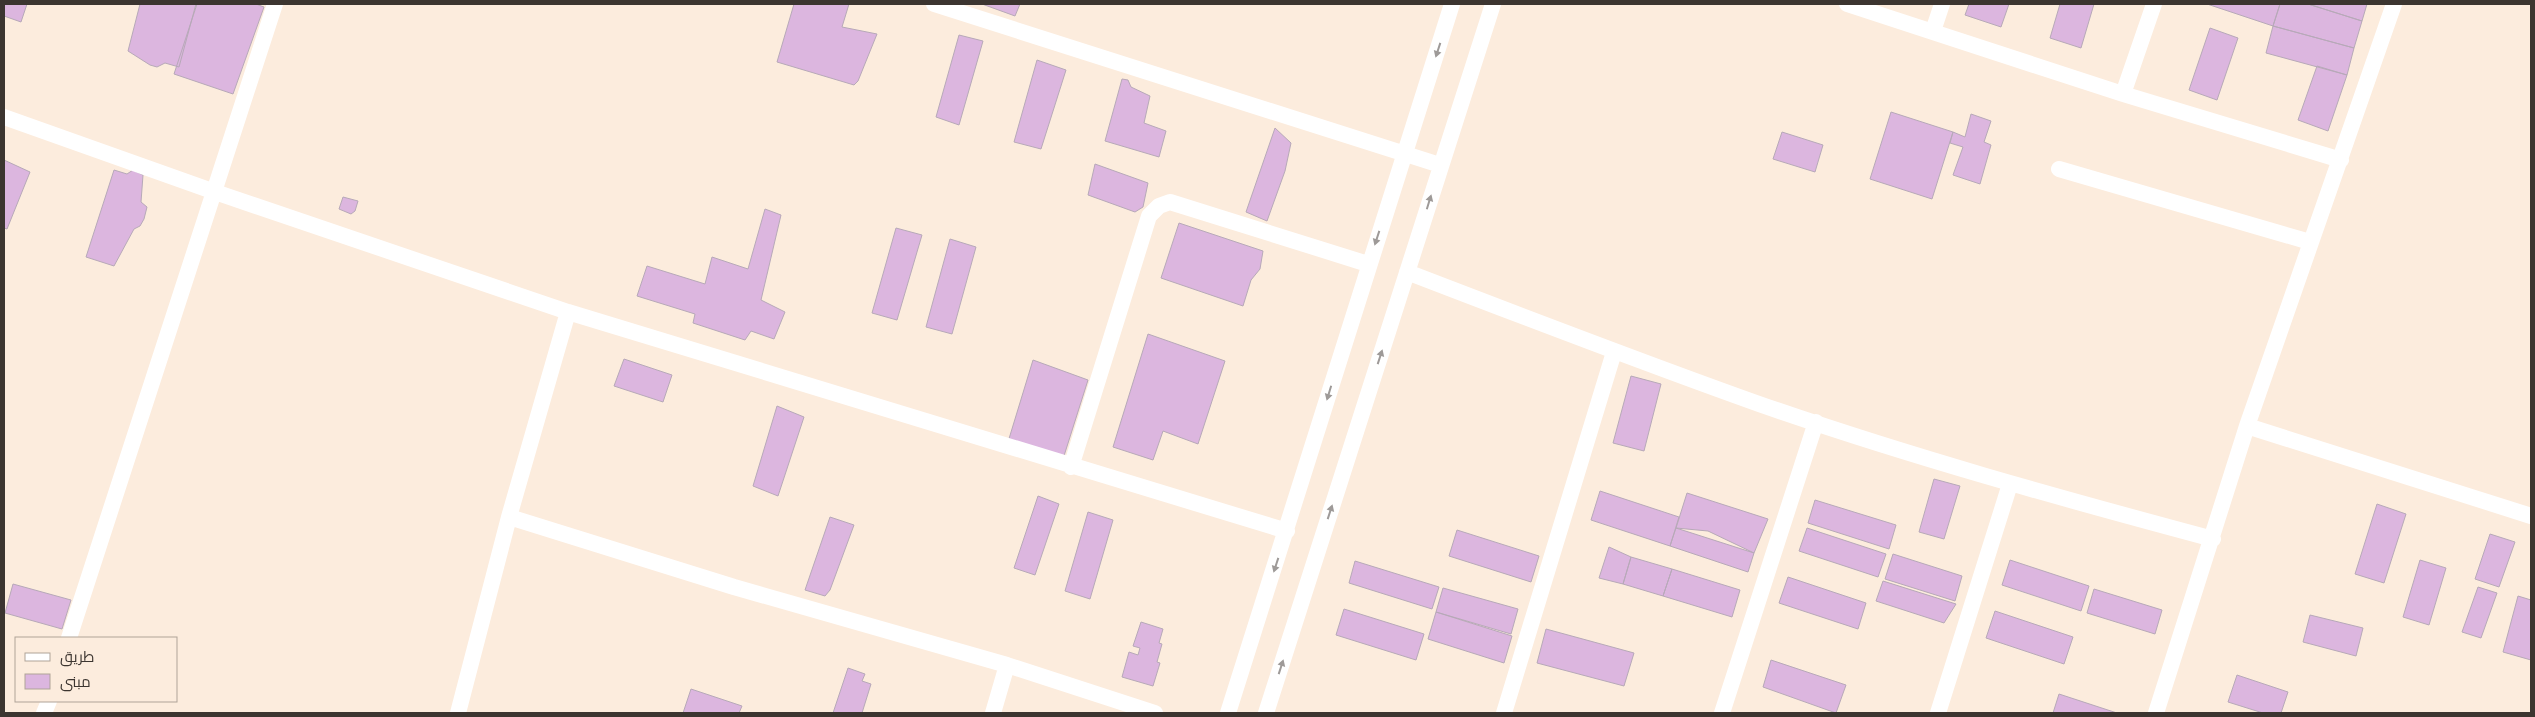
<svg xmlns="http://www.w3.org/2000/svg" width="2535" height="717" viewBox="0 0 2535 717" font-family="'Titillium Web',Cairo,sans-serif">
<rect width="100%" height="100%" fill="#fcecdd"/>
<path fill="#dcb6df" stroke="#b7a9b8" d="M4 4H27L21 22 4 16Z
M140 4H196L179 67 165 63 157 67 150 65 128 51Z
M197 4H256L264 7 233 94 174 74Z
M794 4H849L842 27 877 34 858 81 854 85 777 62Z
M982 4H1020L1015 16Z
M1969 4H2009L2001 27 1965 15Z
M2060 4H2094L2081 48 2050 38Z
M2207 4H2280L2273 26Z
M2280 4H2308L2362 21 2354 48 2273 26Z
M2308 4H2367L2362 21Z
M2273 26 2354 48 2347 75 2266 53Z
M2210 28 2238 38 2217 100 2189 90Z
M959 35 983 41 959 125 936 117Z
M1037 60 1066 70 1041 149 1014 142Z
M2317 66 2347 75 2328 131 2298 120Z
M1122 79 1128 80 1131 87 1150 96 1144 123 1166 131 1159 157 1105 141Z
M1891 112 1953 132 1932 199 1870 179Z
M1971 114 1991 121 1984 142 1991 145 1980 184 1953 175 1963 147 1950 143 1953 132 1965 137Z
M1275 128 1291 143 1285 171 1267 221 1246 212Z
M1782 132 1823 145 1815 172 1773 159Z
M4 160 30 172 7 229 4 228Z
M1095 164 1148 183 1143 207 1135 212 1088 195Z
M114 170 127 174 133 170 143 175 141 202 147 207 144 219 140 226 134 229 114 266 86 257Z
M343 197 358 201 355 211 351 214 339 209Z
M765 209 781 215 761 300 785 312 774 339 751 331 745 340 693 323 695 314 637 296 647 266 705 284 712 257 748 269Z
M1179 223 1263 251 1260 269 1251 280 1243 306 1161 278Z
M896 228 922 235 897 320 872 313Z
M950 239 976 247 952 334 926 327Z
M1148 334 1225 361 1198 444 1163 431 1153 460 1113 447Z
M624 359 672 375 663 402 614 386Z
M1033 360 1088 380 1063 459 1008 442Z
M1631 376 1661 384 1644 451 1613 443Z
M777 406 804 417 778 496 753 486Z
M1934 479 1960 486 1944 539 1919 532Z
M1600 491 1679 517 1670 546 1591 520Z
M1687 493 1768 519 1754 553 1708 531 1676 528Z
M1038 496 1059 504 1035 575 1014 568Z
M1815 500 1896 525 1889 549 1808 523Z
M2377 504 2406 514 2384 583 2355 574Z
M1088 512 1113 520 1090 599 1065 591Z
M830 517 854 525 830 590 825 596 805 590Z
M1676 528 1754 553 1748 572 1670 546Z
M1807 528 1886 554 1878 577 1799 551Z
M1457 530 1539 556 1531 582 1449 556Z
M2490 534 2515 542 2499 587 2475 579Z
M1609 547 1631 557 1623 584 1599 578Z
M1893 554 1962 576 1955 601 1885 579Z
M1631 557 1672 569 1663 596 1623 584Z
M2010 560 2089 586 2081 611 2002 585Z
M2420 560 2446 568 2429 625 2403 617Z
M1355 561 1439 587 1432 609 1349 583Z
M1672 569 1740 590 1732 617 1663 596Z
M1788 577 1866 603 1858 629 1779 603Z
M1883 581 1956 604 1944 623 1876 601Z
M13 584 71 600 62 629 5 613Z
M2478 587 2497 593 2481 638 2462 632Z
M1443 588 1518 609 1511 634 1436 612Z
M2094 589 2162 610 2155 634 2087 613Z
M2518 596 2531 600V660L2503 652Z
M1344 609 1424 634 1416 660 1336 635Z
M1995 611 2073 637 2064 664 1986 638Z
M1436 612 1512 636 1504 663 1428 639Z
M2310 615 2363 628 2356 656 2303 642Z
M1141 622 1163 629 1159 643 1162 644 1157 662 1160 663 1153 686 1122 677 1129 652 1138 655 1140 648 1133 646Z
M1546 629 1634 653 1624 686 1537 663Z
M1771 660 1846 685 1836 713 1763 687Z
M848 668 865 674 862 681 871 684 862 713H833Z
M2237 675 2288 692 2281 713H2263L2228 702Z
M691 689 742 706 739 713H683Z
M2059 694 2117 713H2053Z"/>
<g fill="none" stroke-linecap="round" stroke-linejoin="round">
<path stroke="#fff" stroke-width="16" d="M934 4 1440 165
M1847 4 2123 94 2341 160
M1933 31 1942 4
M2123 94 2154 4
M4 117 215 192 568 312 1287 531
M2059 169 2310 242
M1407 272C1524 317 1641 362 1759 404 1908 456 2060 498 2213 539
M568 312 509 517 734 587 1007 665 1155 713
M2247 426 2531 516
M1071 467 1149 216 1159 206 1170 202 1368 264
M69 638 275 4
M44 713 49 701
M458 713 509 517
M993 713 1007 665
M1228 713 1452 4
M1266 713 1493 4
M1504 713 1614 352
M1722 713 1816 422
M1938 713 2010 484
M2156 713 2247 426 2394 4"/>
</g>
<defs><path id="oneway-solid" d="M-6-.8H1V-3.2L6.5 0L1 3.2V.8H-6Z" transform="scale(1.25)"/></defs>
<g fill="#9e9a98">
<use href="#oneway-solid" transform="translate(1438 50) rotate(108)"/>
<use href="#oneway-solid" transform="translate(1429 202) rotate(-73)"/>
<use href="#oneway-solid" transform="translate(1377 238) rotate(108)"/>
<use href="#oneway-solid" transform="translate(1380 357) rotate(-72)"/>
<use href="#oneway-solid" transform="translate(1329 393) rotate(107)"/>
<use href="#oneway-solid" transform="translate(1330 512) rotate(-72)"/>
<use href="#oneway-solid" transform="translate(1276 565) rotate(108)"/>
<use href="#oneway-solid" transform="translate(1281 667) rotate(-72)"/>
</g>
<rect width="2535" height="717" fill="none" stroke="#3c3530" stroke-width="10"/>
<rect x="15" y="637" width="162" height="65" fill="#fcecdd" stroke="#afa398"/>
<rect x="25" y="653" width="25" height="8" fill="#ffffff" stroke="#afa398"/>
<text x="60" y="662" font-size="15" fill="#3c3530">طريق</text>
<rect x="25" y="674" width="25" height="15" fill="#dcb6df" stroke="#afa398"/>
<text x="60" y="687" font-size="15" fill="#3c3530">مبنى</text>
</svg>
